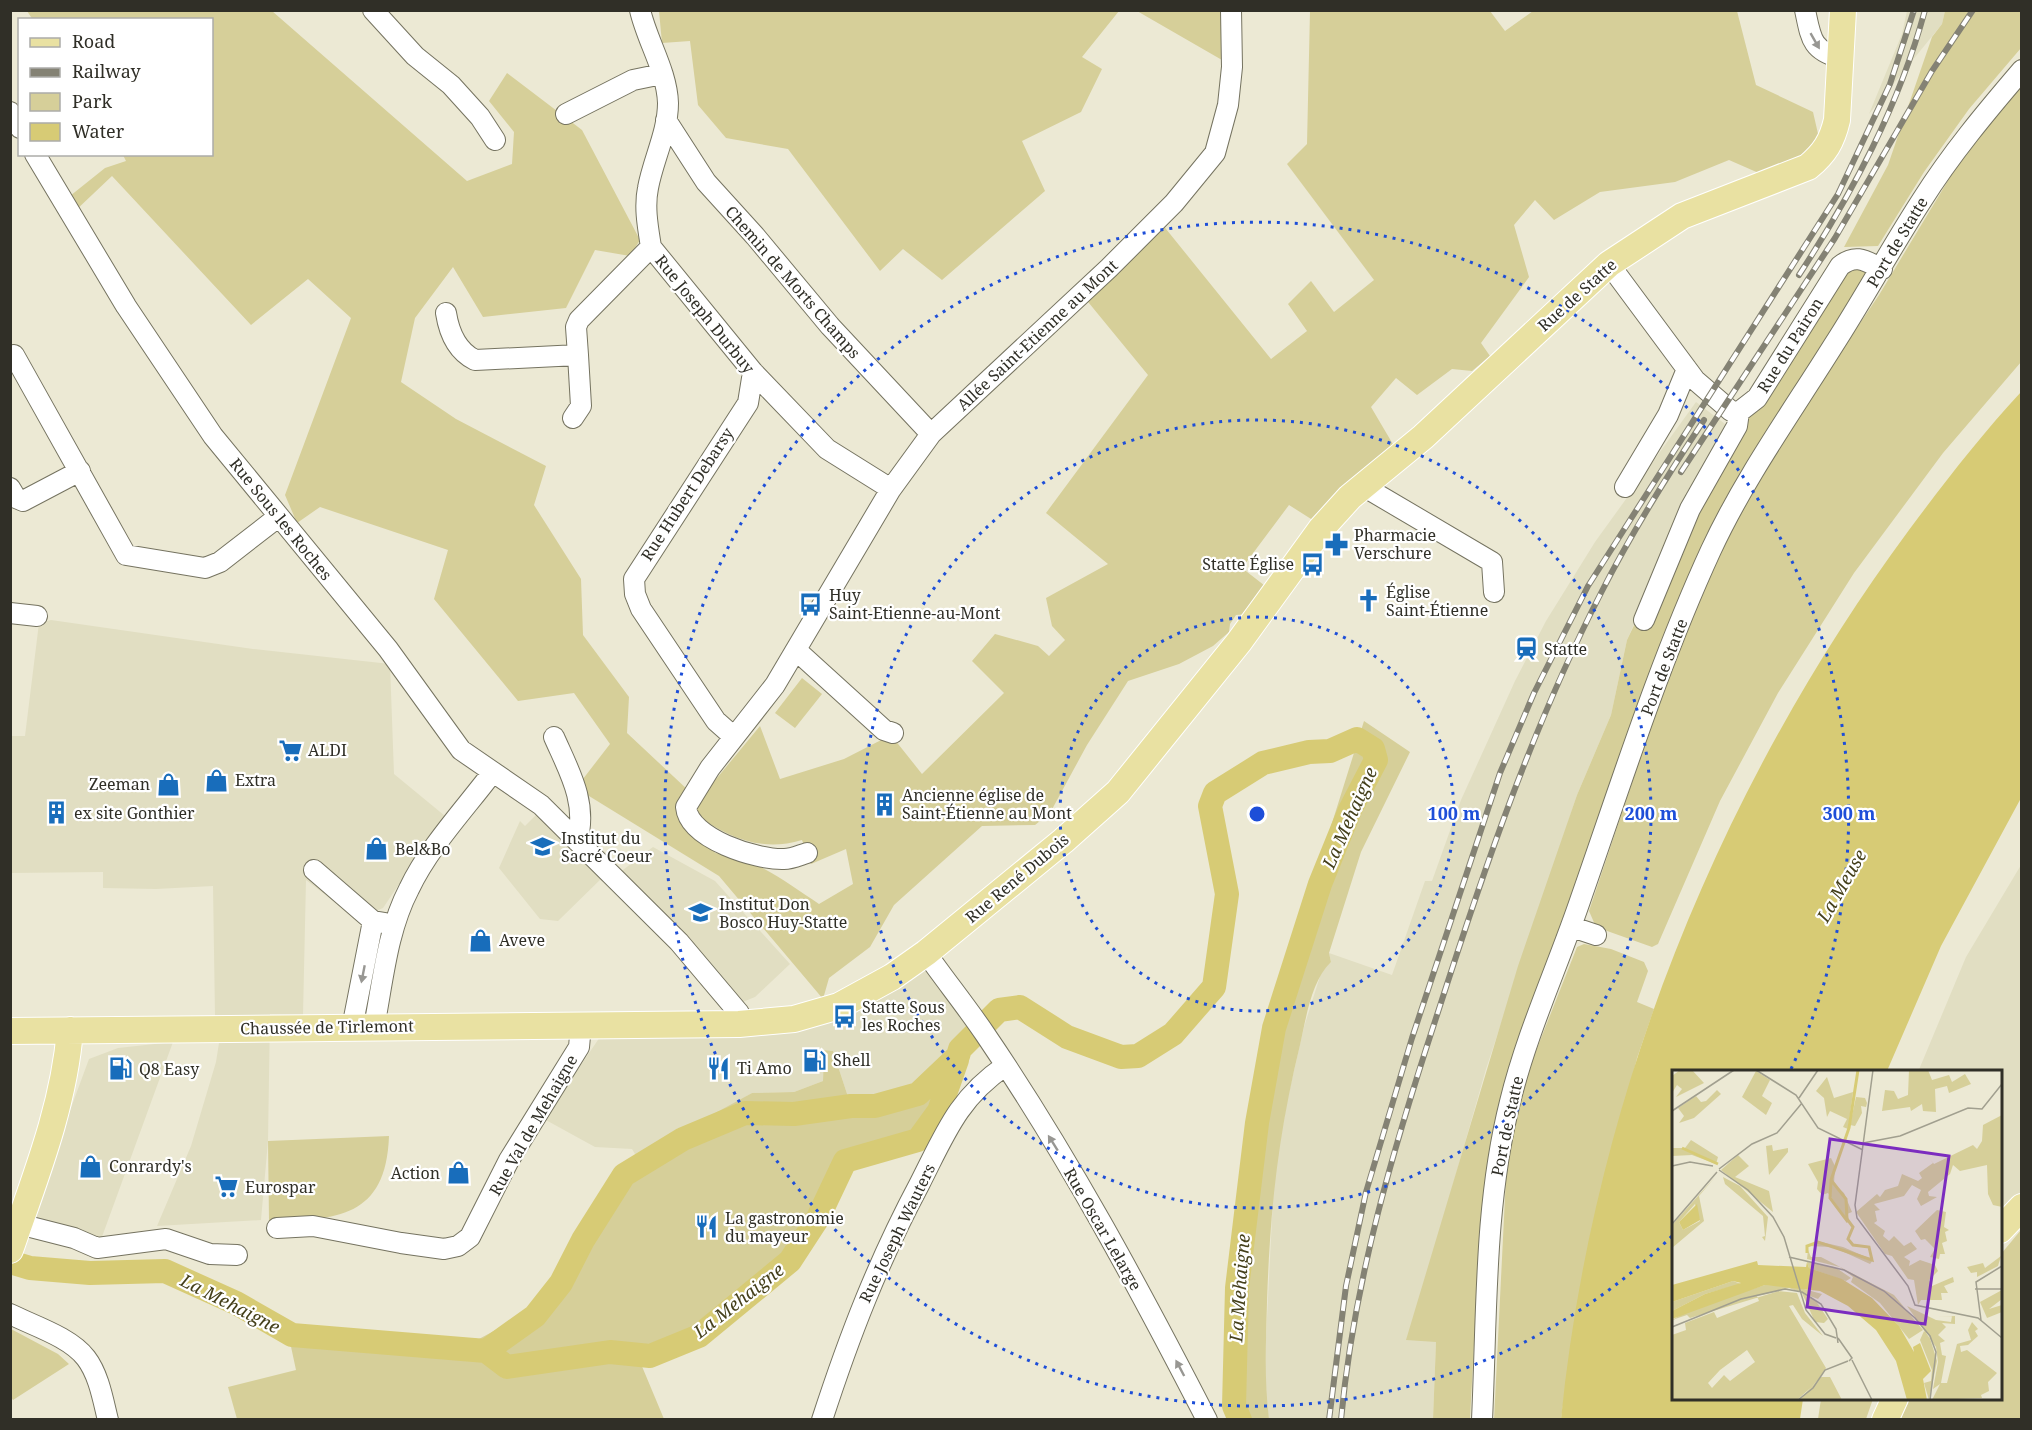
<svg xmlns="http://www.w3.org/2000/svg" width="2032" height="1430" viewBox="0 0 2032 1430" font-family="'Noto Serif',serif">
<rect width="100%" height="100%" fill="#ece9d4"/>
<path fill="#e1dec2" d="M1907 11H1945L1942 24 1869 114 1902 34Z
M1696 402 1729 427 1681 519 1627 640 1611 715 1577 795 1486 1069 1433 1255 1436 1342 1433 1419 1269 1420 1265 1390 1266 1338 1274 1178 1287 1101 1304 1027 1322 970 1331 962 1329 953 1392 975 1425 881H1432L1461 800 1515 681 1546 621 1595 542Z
M51 620 253 649 390 664 394 774 445 816 383 908 357 919 306 880 303 1015 270 1014 268 1141 261 1220 157 1226 191 1146 216 1062 219 1043 215 1016 213 886 156 889 103 888V872L11 873 10 736H25L39 623Z
M542 809 604 876 558 921 540 919 499 868 520 821 525 826Z
M653 847 715 881 790 964 755 997 740 1003 619 873Z
M2021 865V1194L2001 1216 2000 1072H1918L1966 957Z
M930 958 972 1017 958 1056 918 1094 875 1106H851L833 1051 824 1050 823 1081 794 1092 752 1093 638 1159 632 1149 595 1147 544 1119 600 1037 766 1031Z
M173 1042 99 1245 30 1219 89 1059 118 1048Z"/>
<path fill="#d6cf99" d="M27 11H272L467 181 512 164 514 132 489 101 507 73 582 130 640 240 630 256 595 250 566 308 483 317 453 267 415 318 401 382 456 419 546 466 534 505 581 579 583 635 629 697 627 733 689 791 687 815C698 834 706 827 715 853 753 856 787 883 819 904L853 884 846 849 811 864 802 840C759 853 726 836 692 812L693 807 760 726 780 779 844 759 891 735 922 774 1004 693 972 661 995 634 1038 646 1049 656 1065 640 1052 626 1046 598 1108 564 1046 513 1148 375 1084 297 1162 224 1271 359 1307 331 1288 304 1311 281 1334 312 1374 280 1287 164 1307 144 1310 11H1490L1505 31 1533 11H1737L1756 85 1813 112 1819 138 1805 157 1761 174 1729 160 1675 182 1600 192 1554 220 1535 200 1514 225 1529 277 1481 343 1490 356 1472 371 1452 369 1417 395 1396 378 1371 407 1394 446 1352 484 1319 524 1289 505 1242 568 1269 589 1251 614 1236 615 1230 624 1229 632 1213 646 1179 664 1128 681 1087 745 1050 813 1035 825 982 826 894 905 870 947 829 978 823 999 719 876 576 788 610 744 574 693 518 701 434 599 448 550 320 507 297 523 285 495 351 318 308 279 251 325 112 176 74 212 65 200 105 168 126 161 123 155 212 154V20H33Z
M659 11V10L1119 11 1082 57 1102 69 1081 112 1022 141 1045 191 942 280 903 249 880 271 788 149 726 138 698 105 690 41 662 43Z
M1137 11H1231L1232 57 1222 60Z
M1945 11H2021V48L1969 109 1924 172 1878 246 1844 247 1888 165 1932 37 1942 24Z
M2021 82V362L1943 453 1854 573 1778 693 1720 801 1658 944 1652 947 1596 927 1589 911 1670 669 1712 568 1749 496 1797 417 1879 295 1952 174Z
M1840 266 1882 269 1655 660 1518 1044 1480 1231 1470 1419H1433L1436 1342 1406 1340 1518 966 1577 795 1611 715 1627 640 1690 509Z
M802 678 822 694 795 728 775 713Z
M1364 721 1410 752 1361 852 1329 953 1331 962C1311 981 1306 1019 1300 1045 1278 1135 1270 1210 1267 1302 1266 1341 1264 1380 1269 1419H1236L1230 1405 1233 1287 1254 1095 1269 1024Z
M1584 944 1611 949 1644 962 1648 971 1637 1002 1654 1009 1637 1058 1578 1301 1561 1419 1494 1420 1507 1157 1519 1094 1577 947Z
M824 1050 833 1051 851 1106H875L918 1094 958 1056 939 1111 918 1140 845 1161V1178L797 1263 695 1344 641 1364 664 1419H237L228 1387 296 1370 290 1342 306 1326 479 1339 529 1312 559 1272 589 1212 614 1176 697 1123 752 1093 794 1092 823 1081Z
M389 1136C386 1218 337 1220 269 1221L268 1141Z
M2021 1230V1419H1901L1910 1399 2000 1398 2001 1254Z
M11 1329 58 1354 69 1364 13 1400 10 1396Z
M1821 1399V1398L1873 1399 1866 1419H1818Z"/>
<path fill="#d7cb75" d="M2021 392V798L1941 946 1887 1071 1674 1072V1398L1803 1399 1800 1419H1561C1593 1100 1718 788 1909 530 1944 483 1981 435 2021 392Z"/>
<g fill="none" stroke-linecap="round" stroke-linejoin="round">
<path stroke="#d7cb75" stroke-width="24" d="M10 1262 30 1268 90 1273 165 1271 236 1303 292 1335 486 1351 535 1316 561 1283 583 1240 624 1175 683 1139 745 1113 794 1114 851 1106H875L918 1094 958 1056 960 1049 999 1010 1020 1007 1067 1037 1121 1057 1138 1056 1173 1034 1214 987 1227 894 1210 806 1215 793 1263 763 1309 752 1330 751 1357 739 1373 749 1376 760 1350 810 1320 884 1274 1028 1257 1123 1237 1288 1234 1406 1240 1420
M486 1351 507 1367 610 1352 650 1356 699 1336 790 1261 818 1218 845 1161 918 1140 939 1111 957 1060"/>
<defs>
<path id="minor" d="M373 10 415 56 451 85 480 117 495 140
M640 10C647 41 667 71 668 103 668 132 653 160 648 188 644 207 648 228 651 247L753 372 827 449 891 489
M1805 10C1811 38 1811 50 1840 58
M10 112 20 128
M566 114 633 80 662 74
M666 120 706 182 755 236 830 326 931 434
M35 154 126 306 213 436 388 649 461 750 541 805 679 942 739 1013V1024
M1609 264 1695 380 1731 411 1739 412 1757 398 1840 266C1856 253 1866 261 1882 269
M446 313C449 332 457 351 475 360L578 355 581 406 573 418
M14 355 126 555 205 568 220 562 278 517
M578 355 576 327 579 320 651 247
M1363 486 1492 562 1494 592
M1625 487 1668 415 1687 369
M10 488 16 498 23 501 80 471
M10 613 37 616
M1644 620 1690 509 1737 426 1739 412
M797 651 884 730 893 733
M554 737C569 771 588 803 577 841
M734 737 716 721 641 609 635 594 634 579 748 403 753 372
M807 853C800 855 792 859 784 859 757 860 689 839 686 807L710 768 775 685 891 489 931 434 1109 268 1174 203 1215 153 1228 105 1232 67 1231 10
M314 870 373 921 385 923
M1572 927 1596 935
M926 953C945 980 966 1006 985 1034 1068 1156 1139 1288 1207 1420
M374 1027C383 981 387 931 409 889 429 847 464 810 492 773
M352 1028 373 921
M19 1224 74 1238 97 1248 166 1239 210 1254 237 1255
M277 1228 313 1226 401 1243 444 1249 458 1246 470 1237 509 1160 579 1047 581 1025
M10 1314C34 1326 70 1337 86 1358 99 1375 103 1400 108 1420
M822 1420C850 1334 878 1262 920 1183 945 1134 958 1098 1005 1066
M1482 1420C1487 1314 1484 1205 1510 1102 1527 1032 1558 966 1581 898 1622 781 1659 663 1711 550 1744 479 1791 413 1833 346 1864 298 1891 248 1922 200 1951 154 1986 112 2022 70"/>
<path id="major" d="M10 1031 739 1024 794 1019 839 1006 892 977 926 953 1063 841 1118 792 1239 642 1321 529 1350 497 1423 437 1609 264 1682 216 1808 167C1825 153 1832 141 1837 120L1843 10
M2000 1230 2022 1207
M10 1250C35 1178 64 1106 70 1030
M1885 1420 1895 1398"/>
</defs>
<use href="#minor" stroke="#757360" stroke-width="22"/>
<use href="#major" stroke="#fff" stroke-width="28"/>
<use href="#minor" stroke="#fff" stroke-width="20"/>
<use href="#major" stroke="#e9e1a2" stroke-width="26"/>
<defs>
<path id="rail" d="M1799 275C1853 192 1899 106 1925 10
M1681 472 1835 238 1932 71 1973 10
M1329 1420 1346 1286 1366 1192 1412 1038 1500 773 1534 693 1588 586 1838 194 1890 84 1914 10
M1341 1420C1354 1279 1394 1146 1438 1012 1484 869 1533 725 1602 591 1632 532 1667 476 1704 420"/>
</defs>
<use href="#rail" stroke="#848274" stroke-width="6"/>
<use href="#rail" stroke="#fff" stroke-width="4" stroke-dasharray="11" stroke-linecap="butt"/>
</g>
<defs><path id="oneway-solid" d="M-6-.8H1V-3.2L6.5 0L1 3.2V.8H-6Z" transform="scale(1.5)"/></defs>
<g fill="#989793">
<use href="#oneway-solid" transform="translate(1815 41) rotate(60)"/>
<use href="#oneway-solid" transform="translate(363 974) rotate(101)"/>
<use href="#oneway-solid" transform="translate(1053 1143) rotate(-122)"/>
<use href="#oneway-solid" transform="translate(1180 1368) rotate(-118)"/>
</g>
<g fill="none" stroke="#1d4ed8" stroke-width="3" stroke-dasharray="3 6">
<circle cx="1257" cy="814" r="197"/>
<circle cx="1257" cy="814" r="394"/>
<path d="M1672 1236A592 592 0 1 1 1791 1069"/>
</g>
<defs>
<symbol id="pharmacy-bare" viewBox="-9 -9 18 18"><path d="M-2-6h4v4h4v4h-4v4h-4v-4h-4v-4h4Z" fill="#186dbb" stroke="#fff" stroke-width="2.5" paint-order="stroke"/></symbol>
<symbol id="bus-bare" viewBox="-9 -9 18 18"><path d="M-5-6H5V4H4V6H2V4H-2V6H-4V4H-5ZM-3.5-4V0h7V-4ZM-3.5 1.2v1.5H-2V1.2ZM2 1.2v1.5H3.5V1.2Z" fill="#186dbb" stroke="#fff" stroke-width="2.5" paint-order="stroke"/></symbol>
<symbol id="church-bare" viewBox="-9 -9 18 18"><path d="M-1.2-6h2.4v3.5h3.3v2.4h-3.3V6h-2.4V-.1h-3.3v-2.4h3.3Z" fill="#186dbb" stroke="#fff" stroke-width="2.5" paint-order="stroke"/></symbol>
<symbol id="station-bare" viewBox="-9 -9 18 18"><path d="M-3-6H3Q5-6 5-4V2Q5 4 3 4L4.5 6H3L1.5 4h-3L-3 6H-4.5L-3 4Q-5 4-5 2V-4Q-5-6-3-6ZM-3.5-4v3h7v-3ZM-3.5 1v1.5H-2V1ZM2 1v1.5H3.5V1Z" fill="#186dbb" stroke="#fff" stroke-width="2.5" paint-order="stroke"/></symbol>
<symbol id="supermarket-bare" viewBox="-9 -9 18 18"><path d="M-6-5.5h2.5l.6 2H6L4.5 2H-2.5L-4.4-4H-6ZM-1.5 3.2a1.3 1.3 0 1 0 .1 0ZM3 3.2a1.3 1.3 0 1 0 .1 0Z" fill="#186dbb" stroke="#fff" stroke-width="2.5" paint-order="stroke"/></symbol>
<symbol id="shop-bare" viewBox="-9 -9 18 18"><path d="M-5-2.5h2.3a2.7 3.5 0 0 1 5.4 0H5L5.5 6h-11ZM-1.5-2.5h3a1.5 2.3 0 0 0-3 0Z" fill="#186dbb" stroke="#fff" stroke-width="2.5" paint-order="stroke"/></symbol>
<symbol id="building-bare" viewBox="-9 -9 18 18"><path d="M-4-6H4V6H1V3H-1V6H-4ZM-2.5-4.3h1.7v1.8h-1.7ZM.8-4.3h1.7v1.8H.8ZM-2.5-1h1.7V.8h-1.7ZM.8-1h1.7V.8H.8Z" fill="#186dbb" stroke="#fff" stroke-width="2.5" paint-order="stroke"/></symbol>
<symbol id="school-bare" viewBox="-9 -9 18 18"><path d="M0-5L7-2L0 1L-7-2ZM-4 1L0 2.5L4 1V4Q0 6-4 4Z" fill="#186dbb" stroke="#fff" stroke-width="2.5" paint-order="stroke"/></symbol>
<symbol id="fuel-bare" viewBox="-9 -9 18 18"><path d="M-5.5-6h7V0h2V4h1.3V-2.5L3-4.5l.8-.8L6-3V5H2.5V1h-1V6h-7ZM-4.2-4.7v3.2H.2V-4.7Z" fill="#186dbb" stroke="#fff" stroke-width="2.5" paint-order="stroke"/></symbol>
<symbol id="restaurant-bare" viewBox="-9 -9 18 18"><path d="M-5-6h1v4h1v-4h1v4h1v-4h1v5L-1.5 .5V6h-2V.5L-5-1ZM5-6V6H3V1.5H1.5Q1.5-4 5-6Z" fill="#186dbb" stroke="#fff" stroke-width="2.5" paint-order="stroke"/></symbol>
</defs>
<g fill-rule="evenodd">
<use href="#pharmacy-bare" x="1320" y="528" width="33" height="33"/>
<use href="#bus-bare" x="1296" y="548" width="33" height="33"/>
<use href="#church-bare" x="1352" y="584" width="33" height="33"/>
<use href="#bus-bare" x="794" y="588" width="33" height="33"/>
<use href="#station-bare" x="1510" y="632" width="33" height="33"/>
<use href="#supermarket-bare" x="274" y="734" width="33" height="33"/>
<use href="#shop-bare" x="200" y="764" width="33" height="33"/>
<use href="#shop-bare" x="152" y="768" width="33" height="33"/>
<use href="#building-bare" x="868" y="788" width="33" height="33"/>
<use href="#building-bare" x="40" y="796" width="33" height="33"/>
<use href="#school-bare" x="526" y="830" width="33" height="33"/>
<use href="#shop-bare" x="360" y="832" width="33" height="33"/>
<use href="#school-bare" x="684" y="896" width="33" height="33"/>
<use href="#shop-bare" x="464" y="924" width="33" height="33"/>
<use href="#bus-bare" x="828" y="1000" width="33" height="33"/>
<use href="#fuel-bare" x="798" y="1044" width="33" height="33"/>
<use href="#restaurant-bare" x="702" y="1052" width="33" height="33"/>
<use href="#fuel-bare" x="104" y="1052" width="33" height="33"/>
<use href="#shop-bare" x="74" y="1150" width="33" height="33"/>
<use href="#shop-bare" x="442" y="1156" width="33" height="33"/>
<use href="#supermarket-bare" x="210" y="1170" width="33" height="33"/>
<use href="#restaurant-bare" x="690" y="1210" width="33" height="33"/>
</g>
<g text-anchor="middle" stroke-width="4.5" stroke-linejoin="round" paint-order="stroke">
<g font-size="16" fill="#302f27" stroke="#fff">
<text transform="translate(1897 242) rotate(-59)" y="6">Port de Statte</text>
<text transform="translate(793 282) rotate(49)" y="6">Chemin de Morts Champs</text>
<text transform="translate(1577 295) rotate(-42)" y="6">Rue de Statte</text>
<text transform="translate(705 314) rotate(51)" y="6">Rue Joseph Durbuy</text>
<text transform="translate(1037 335) rotate(-43)" y="6">Allée Saint-Etienne au Mont</text>
<text transform="translate(1790 345) rotate(-58)" y="6">Rue du Pairon</text>
<text transform="translate(687 494) rotate(-57)" y="6">Rue Hubert Debarsy</text>
<text transform="translate(281 519) rotate(51)" y="6">Rue Sous les Roches</text>
<text transform="translate(1664 667) rotate(-69)" y="6">Port de Statte</text>
<text transform="translate(1017 878) rotate(-40)" y="6">Rue René Dubois</text>
<text transform="translate(327 1027) rotate(-1)" y="6">Chaussée de Tirlemont</text>
<text transform="translate(533 1125) rotate(-60)" y="6">Rue Val de Mehaigne</text>
<text transform="translate(1507 1126) rotate(-78)" y="6">Port de Statte</text>
<text transform="translate(1103 1229) rotate(60)" y="6">Rue Oscar Lelarge</text>
<text transform="translate(897 1233) rotate(-64)" y="6">Rue Joseph Wauters</text>
</g>
<g font-size="16" fill="#302f27" stroke="#fff" text-anchor="start">
<text x="1354" y="541">Pharmacie<tspan x="1354" dy="18">Verschure</tspan></text>
<text x="1294" y="570" text-anchor="end">Statte Église</text>
<text x="1386" y="598">Église<tspan x="1386" dy="18">Saint-Étienne</tspan></text>
<text x="829" y="601">Huy<tspan x="829" dy="18">Saint-Etienne-au-Mont</tspan></text>
<text x="1544" y="655">Statte</text>
<text x="308" y="756">ALDI</text>
<text x="235" y="786">Extra</text>
<text x="150" y="790" text-anchor="end">Zeeman</text>
<text x="902" y="801">Ancienne église de<tspan x="902" dy="18">Saint-Étienne au Mont</tspan></text>
<text x="74" y="819">ex site Gonthier</text>
<text x="561" y="844">Institut du<tspan x="561" dy="18">Sacré Coeur</tspan></text>
<text x="395" y="855">Bel&amp;Bo</text>
<text x="719" y="910">Institut Don<tspan x="719" dy="18">Bosco Huy-Statte</tspan></text>
<text x="499" y="946">Aveve</text>
<text x="862" y="1013">Statte Sous<tspan x="862" dy="18">les Roches</tspan></text>
<text x="833" y="1066">Shell</text>
<text x="737" y="1074">Ti Amo</text>
<text x="139" y="1075">Q8 Easy</text>
<text x="109" y="1172">Conrardy's</text>
<text x="440" y="1179" text-anchor="end">Action</text>
<text x="245" y="1193">Eurospar</text>
<text x="725" y="1224">La gastronomie<tspan x="725" dy="18">du mayeur</tspan></text>
</g>
<g font-size="18" font-style="italic" fill="#45401b" stroke="#fff">
<text transform="translate(1350 818) rotate(-66)" y="6">La Mehaigne</text>
<text transform="translate(1842 886) rotate(-60)" y="6">La Meuse</text>
<text transform="translate(1240 1288) rotate(-86)" y="6">La Mehaigne</text>
<text transform="translate(739 1301) rotate(-38)" y="6">La Mehaigne</text>
<text transform="translate(230 1304) rotate(27)" y="6">La Mehaigne</text>
</g>
</g>
<g transform="translate(1672 1070)">
<rect width="330" height="330" fill="#ece9d4"/>
<path d="M8 0H20L32 13 4 27 10 19 5 15 0 23V6ZM237 0H256L260 10 277 5 280 12 293 4 299 14 277 23 275 16 263 19 264 42 251 41 250 34 239 41 238 37 210 41 213 20 222 21 226 29 236 25ZM84 1 98 10 90 26 100 33 94 45 70 27ZM155 7 162 28 181 22 176 59 171 57 175 49 158 41 155 47 152 28 144 21ZM45 20 49 24 22 48 7 53 12 46 6 38 24 26 29 32 34 31ZM184 27 193 28 195 33 194 37 189 36 190 43 183 56 178 55ZM330 45V137L321 135 316 124 315 95 288 101 281 95 278 104 256 122 257 126 265 127 249 136 245 129 249 120 240 115 232 126 202 134 208 140 203 141 205 151 202 153 213 161 211 166 217 171 222 166 232 176 239 172 245 179 232 187 238 191 237 196 248 190 263 195 266 201 257 210 260 216 281 207 282 212 272 216 276 223H269L270 230H249L246 235 242 210 236 209 220 186 213 184 184 142 205 124 208 127 213 120 226 116 230 104 246 111 250 108 247 103 261 93 258 89 262 94 301 75 305 79 310 71 311 55ZM19 70 46 87 44 94 20 85 0 86V78H13ZM100 75 101 81 116 78V82L97 105 94 76ZM66 85 77 96 63 107 97 121 101 142 49 100ZM159 88 163 96 162 114 172 123 180 142 175 144 178 153 156 123 150 125 145 119 146 112 136 94ZM43 107 27 126 32 151 0 178V155ZM23 134 28 151 11 160 7 152ZM51 107 68 116 96 147 93 171 90 167 93 166 91 146 53 114ZM265 140 274 142 272 157 277 160 273 162 275 171 270 173 273 184H268L267 189 258 187 263 179 253 169 249 170 243 161ZM145 171 171 177 201 190 198 194 161 177 135 176ZM136 180 139 187H149L222 225 251 260 237 269 208 233 179 212 181 207 168 197 135 189ZM329 186 326 196 305 207V202L299 203 295 197 311 193 313 198ZM135 192 163 197 179 208 174 211 137 198ZM61 211 69 214 33 224 0 241V232ZM93 215 121 216 150 224 146 229 117 218 18 248 15 245 0 250 21 238ZM330 220V229L317 239 330 235V242L315 248 308 232ZM106 221 125 223 133 243 151 266 130 249 121 235 117 236 154 298 145 312 125 330H0V265L14 260 13 253 42 242 45 248 87 231 85 226ZM75 280 83 292 58 311 52 305 40 318 36 313 48 300ZM130 223 144 231 156 249 152 253 143 252ZM235 236 264 250 279 252 280 246 265 247 283 246V254L270 253 274 257 266 265 273 271 268 273 270 285 274 286 269 313H275L285 274 299 270 296 260 300 252 306 259 303 261 306 266 296 275 288 276 289 282 295 280 325 303 316 312 317 321 309 325 310 328 260 330 268 314 261 319 266 292 264 277ZM252 261 257 265 265 291 257 330 252 313 259 311 260 300 248 270ZM149 307H158L170 330H127Z" fill="#d6cf99" fill-rule="evenodd"/>
<path d="M25 134 28 150 11 160 7 152ZM85 191 86 195 134 197 135 192 137 198 170 209 200 228 227 256 242 282 241 277 248 273 259 301 251 309 255 330H235L224 291 204 260 176 236 148 221 93 215 0 249V241L33 224 69 213 61 211 0 232V215Z" fill="#d7cb75"/>
<path fill="none" stroke="#d7cb75" stroke-width="3" d="M10 78 46 94M159 111 158 128 176 152M135 183V176L146 172 200 190 197 177 181 175 176 169 181 157 175 149 174 129 159 110 177 58 186 0"/>
<path fill="none" stroke="#a19f8f" stroke-width="1.5" d="M84 0 124 25 146 58 191 80M201 0 183 135 185 148 236 216 243 235 306 248 330 268M127 28 146 0M0 41 62 0M228 66 296 38 310 39 330 14M191 73 228 66M0 96 18 92 41 96M47 99 80 74 105 63 130 33M47 100 76 120 101 147 112 167 134 240 153 264 164 268M0 154 45 102M117 187 172 200 212 221 243 248 258 266 264 282 258 330M303 219H330M309 250 304 212 330 196M0 257 69 229 113 219 130 222 149 234 164 259 166 273M166 268 180 288 177 291M180 290 200 330M126 330 141 318 153 300 176 291"/>
<path fill="#7b2cbf" fill-opacity="0.15" stroke="#7b2cbf" stroke-width="3" d="M158 69 277 86 253 254 135 237Z"/>
<rect width="330" height="330" fill="none" stroke="#302f27" stroke-width="3"/>
</g>
<circle cx="1257" cy="814" r="9" fill="#1d4ed8" stroke="#fff" stroke-width="3"/>
<g font-size="18" text-anchor="middle" font-weight="bold" fill="#1d4ed8" stroke="#fff" stroke-width="4.5" stroke-linejoin="round" paint-order="stroke">
<text x="1454" y="820">100 m</text>
<text x="1651" y="820">200 m</text>
<text x="1849" y="820">300 m</text>
</g>
<rect width="2032" height="1430" fill="none" stroke="#302f27" stroke-width="24"/>
<rect x="18" y="18" width="195" height="138" fill="#ffffff" stroke="#acaca9" stroke-width="1.5"/>
<rect x="30" y="38" width="30" height="9" fill="#e9e1a2" stroke="#acaca9" stroke-width="1.5"/>
<text x="72" y="48" font-size="18" fill="#302f27">Road</text>
<rect x="30" y="68" width="30" height="9" fill="#848274" stroke="#acaca9" stroke-width="1.5"/>
<text x="72" y="78" font-size="18" fill="#302f27">Railway</text>
<rect x="30" y="93" width="30" height="18" fill="#d6cf99" stroke="#acaca9" stroke-width="1.5"/>
<text x="72" y="108" font-size="18" fill="#302f27">Park</text>
<rect x="30" y="123" width="30" height="18" fill="#d7cb75" stroke="#acaca9" stroke-width="1.5"/>
<text x="72" y="138" font-size="18" fill="#302f27">Water</text>
</svg>
